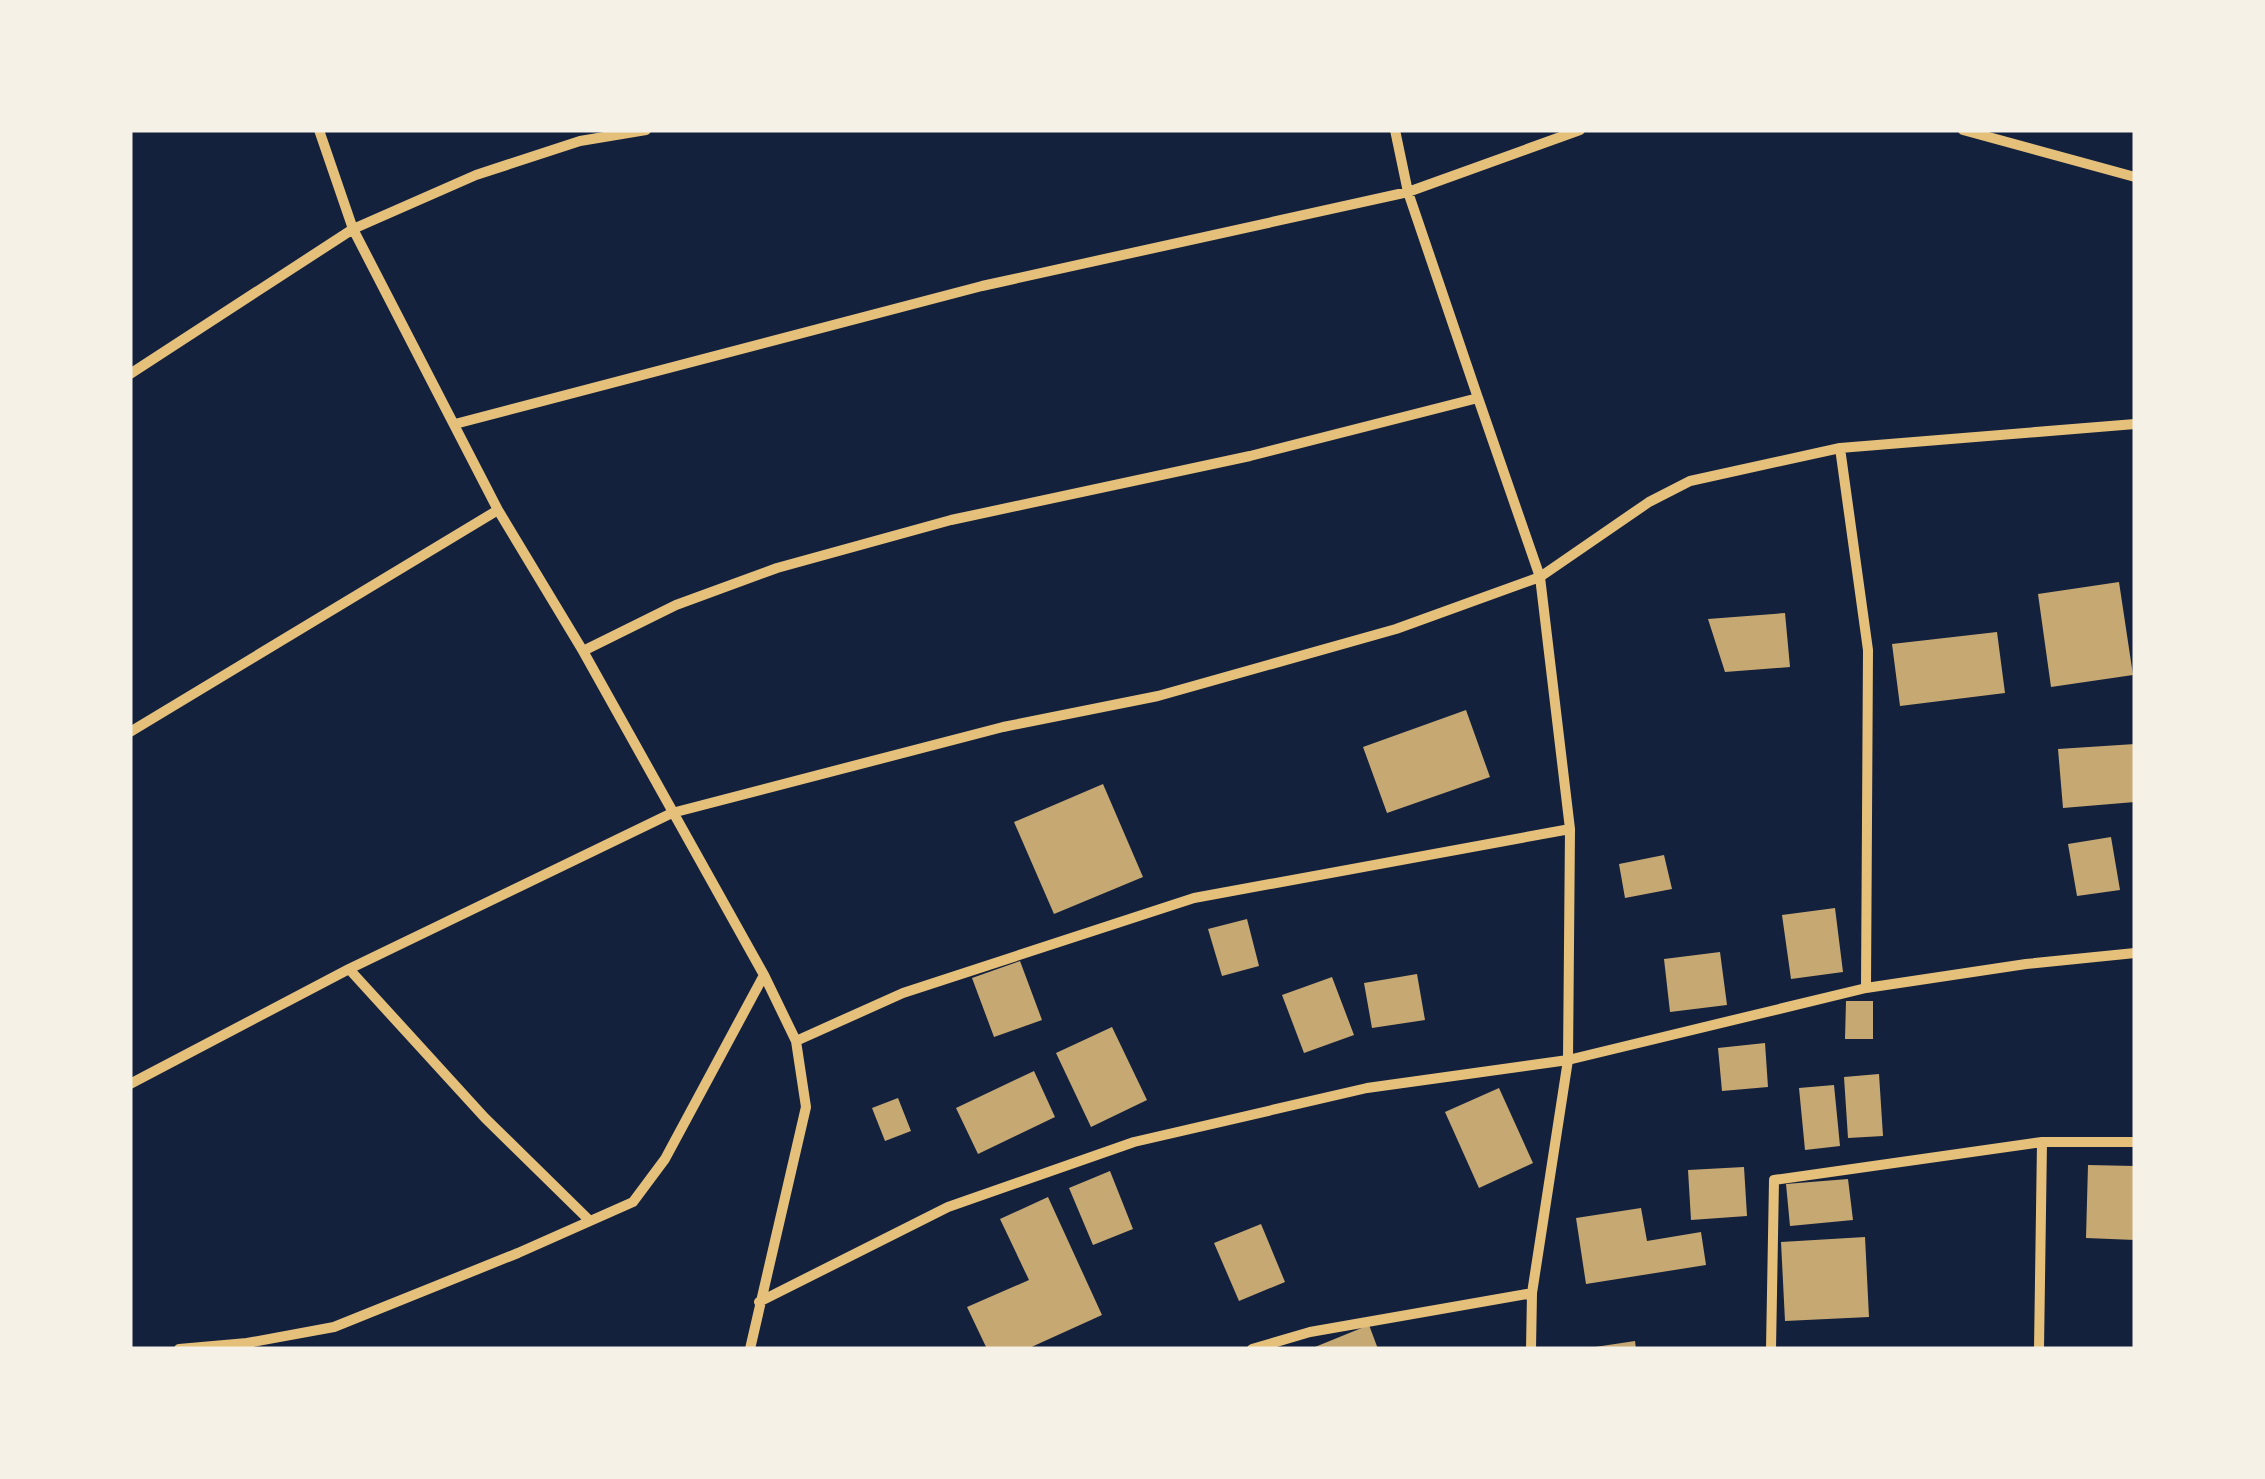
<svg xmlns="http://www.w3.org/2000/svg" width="2265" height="1479" viewBox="0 0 2265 1479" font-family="'PT Sans Narrow',sans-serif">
<rect width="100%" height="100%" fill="#14213d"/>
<path fill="#c6a872" d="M2119 582 2133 675 2051 687 2038 594Z
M1785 613 1790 667 1725 672 1708 619Z
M1997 632 2005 693 1900 706 1892 644Z
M1466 710 1490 777 1387 813 1363 747Z
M2135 744V802L2063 808 2058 749Z
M1103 784 1143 877 1054 914 1014 822Z
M2111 837 2120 890 2077 896 2068 844Z
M1664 855 1672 889 1625 898 1619 864Z
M1835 908 1843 972 1791 979 1782 915Z
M1247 919 1259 966 1222 976 1208 929Z
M1720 952 1727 1005 1670 1012 1664 959Z
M1020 961 1042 1020 994 1037 972 978Z
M1417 974 1425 1020 1372 1028 1364 983Z
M1332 977 1354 1035 1304 1053 1282 995Z
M1846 1001H1873V1039H1845Z
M1112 1027 1147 1100 1091 1127 1056 1053Z
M1765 1043 1768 1087 1722 1091 1718 1048Z
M1034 1071 1055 1117 978 1154 956 1108Z
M1879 1074 1883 1136 1848 1138 1844 1077Z
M1834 1085 1840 1146 1805 1150 1799 1088Z
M1499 1088 1533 1163 1479 1188 1445 1112Z
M898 1098 911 1131 885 1141 872 1108Z
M2088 1165 2135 1166V1240L2086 1238Z
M1744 1167 1747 1216 1691 1220 1688 1170Z
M1110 1171 1133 1229 1093 1245 1069 1188Z
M1848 1179 1853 1220 1790 1226 1786 1184Z
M1048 1197 1102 1315 1027 1349H987L967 1307 1029 1280 1000 1219Z
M1641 1208 1647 1241 1701 1232 1706 1265 1586 1284 1576 1218Z
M1261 1224 1285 1282 1239 1301 1214 1243Z
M1865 1237 1869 1317 1785 1321 1781 1242Z
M1369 1325 1378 1349H1310Z
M1635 1341 1636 1349H1595V1347Z"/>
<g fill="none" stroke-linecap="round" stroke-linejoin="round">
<path stroke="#e5c07b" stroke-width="10" d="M319 130 353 229 498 510 583 651 764 975 796 1041 806 1107 750 1349
M1395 130 1408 192 1580 130
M1963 130 2135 177
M130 374 353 229 476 175 580 141 646 130
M455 424 982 286 1408 192 1478 398
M1840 448 2135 424
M583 651 676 605 777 568 951 520 1250 456 1478 398 1540 577 1570 829 1568 1060 1532 1293 1531 1349
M130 732 498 510
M349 969 485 1118 590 1221
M796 1041 903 993 1194 898 1570 829
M130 1084 349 969 672 813 1003 727 1158 696 1396 629 1540 577 1649 502 1690 481 1840 448 1868 650 1866 988
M759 1302 948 1207 1134 1142 1367 1088 1568 1060 1866 988 2026 964 2135 953
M179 1349 247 1343 334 1327 518 1253 633 1202 665 1159 764 975
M1252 1349 1310 1332 1532 1293
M1771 1349 1774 1180 2042 1142
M2039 1349 2042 1142H2135"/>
</g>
<rect width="2265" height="1479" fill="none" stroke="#f6f1e7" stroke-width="265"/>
</svg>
